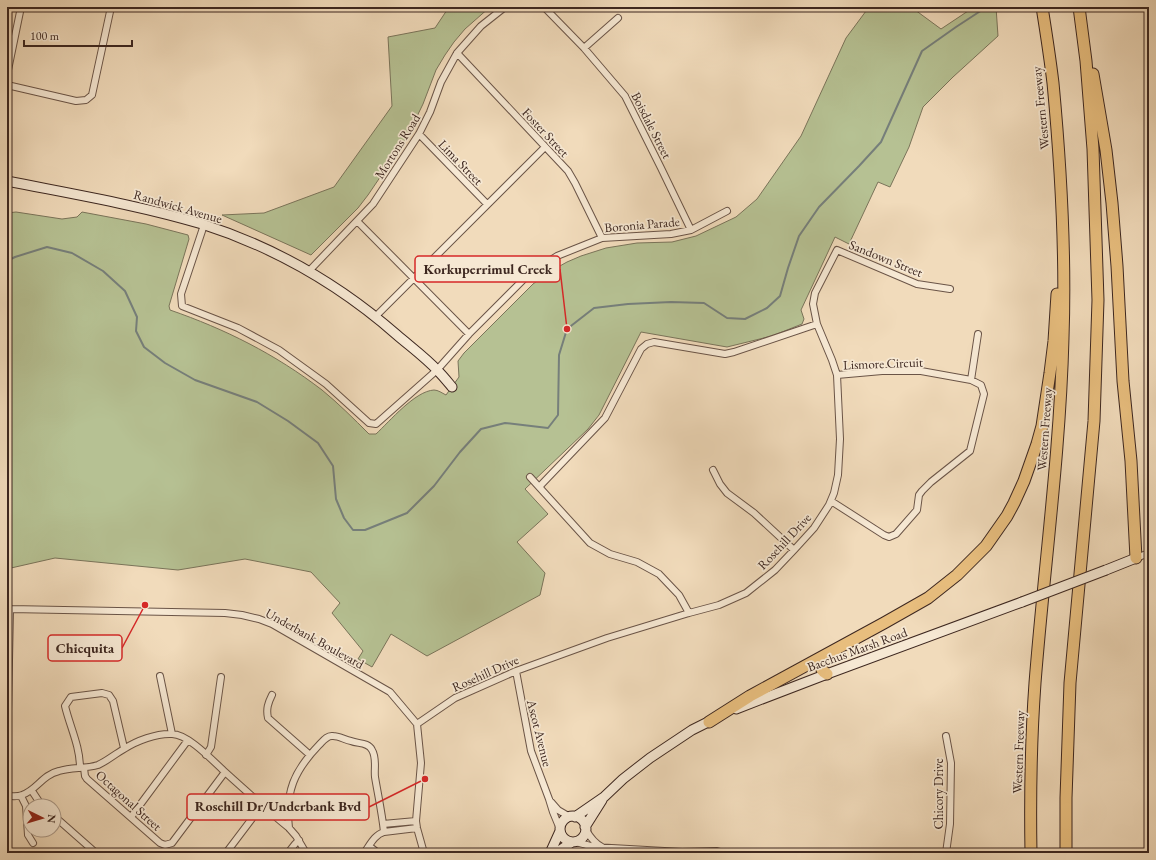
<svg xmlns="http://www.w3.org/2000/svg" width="1156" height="860" viewBox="0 0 1156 860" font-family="'EB Garamond',serif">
<rect width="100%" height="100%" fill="#f1dbbb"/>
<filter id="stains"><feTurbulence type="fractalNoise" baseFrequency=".005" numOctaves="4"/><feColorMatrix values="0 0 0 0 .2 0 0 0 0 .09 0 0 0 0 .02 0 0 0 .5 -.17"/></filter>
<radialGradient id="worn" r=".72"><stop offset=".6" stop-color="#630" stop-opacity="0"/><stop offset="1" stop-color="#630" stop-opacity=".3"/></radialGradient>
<path fill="#b6c193" stroke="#7a745a" d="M449 7H490L465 29 454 42 445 55 436 70 423 104 406 139 368 195 358 208 311 255 222 215 264 213 334 187 392 106 388 37 435 28Z
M869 7H911L941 29 974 7H996L998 36 953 77 923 107 909 147 890 187 878 182 849 244 835 237 801 310 804 319 802 324 772 336 727 347 641 332 599 415 588 429 525 489 548 514 517 542 545 573 540 595 427 656 391 634 372 667 358 659 363 651 332 613 340 603 311 572 245 559 178 570 55 558 11 568 7 567V213L16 212 62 219 77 217 82 212 146 224 188 235 189 239 169 306 170 310C225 329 275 354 322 390 338 403 354 419 369 434H376C390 421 415 391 434 390 438 390 442 393 446 395L459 377 458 361 464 353 533 284 551 271 567 262 581 256 606 248 637 243 672 242 696 236 736 217 757 199 801 136 846 38Z"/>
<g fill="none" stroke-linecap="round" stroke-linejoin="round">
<path stroke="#767f7b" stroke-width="2" d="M7 261 15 257 47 247 72 253 103 271 125 291 137 317 136 331 144 347 165 363 195 380 257 402 288 421 318 443 333 466 336 499 344 518 353 530H365L407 513 434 486 460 452 481 429 505 423 548 428 558 415 559 355 567 329 594 308 628 304 671 302 704 303 727 318 745 319 767 308 780 296 788 268 799 236 819 207 859 166 881 142 922 51 956 27 982 10 992 7"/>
<defs>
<path id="street" d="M544 7 584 48 625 96 661 168 691 230
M584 48 618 18
M457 53 568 171 575 183 602 238
M7 75 21 7
M7 85 76 101 86 100 92 95 111 7
M419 134 487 204
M204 225 181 294 182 306 238 328 279 350 326 384 369 423 376 424 437 370 469 334 357 221
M309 271 373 204 419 134 430 112 441 82 457 53 481 26 505 7
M376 316 545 147
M469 334 529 274 557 256 602 238 671 234 691 230 727 211
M971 380 978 334
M713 470 720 484 727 493 754 513 794 550
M530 477 590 543 610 554 637 562 659 574 679 595 689 613
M539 487 605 418 641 349 647 344 654 342 725 354 734 352 817 324
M831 501 884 535 889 537 896 534 917 510 919 495 922 491 931 482 970 451 984 394 981 385 971 380 921 371H882L837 375
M1136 558 1149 553
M7 608 10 609 225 613 242 615 259 619 272 624 390 692 417 724 421 763 416 821 417 828 424 853
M516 671 531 751 549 799 553 812 560 829
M160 676 172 734
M272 695C268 703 266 709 268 718L310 755
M8 711 10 609
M417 724 455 698 516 671 607 638 689 613 719 605 746 593 775 570 794 550 814 528 829 505 834 493 838 475 840 439 837 375 832 360 817 324 813 304 815 293 837 250 917 284 950 289
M206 755 211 747 221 677
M80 768C80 746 70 727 65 706L71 697 102 693 109 695 113 701 124 748
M84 768 85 776 87 779 160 843 165 845 172 843 225 772
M32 791 42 806
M7 796C12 796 18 797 22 795 37 790 42 775 59 771 72 767 85 769 98 765 107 761 115 754 124 749 136 741 157 733 172 734 188 734 213 761 225 772 246 791 267 810 289 828L296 836 306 853
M21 796 26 806 28 835 33 843
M551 802 558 810 570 817
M54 816 96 853
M131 817 188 740
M383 824 416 821
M289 828C285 792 294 771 319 745 323 741 327 735 333 736 339 736 345 740 351 741 358 744 368 742 372 750 377 758 374 769 375 777 378 795 382 813 384 832
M586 830C590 837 594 843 602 847
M576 842 594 847 682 852 717 851 724 853
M369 846 378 853
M226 853 263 804
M288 853 295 844 299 840
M364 853C370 845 374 835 384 832L417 828
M946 853 950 824 951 763 946 736"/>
<path id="secondary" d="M7 181C72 194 138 205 202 224 274 247 340 285 397 335 411 347 426 358 438 371 443 376 447 381 452 387
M1106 570 1136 558
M736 709 827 674 1022 602
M560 829a13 13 0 1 1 26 0a13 13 0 1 1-26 0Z
M575 817 604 797 623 779 650 758 692 730 714 719
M585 827 602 800
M550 853 560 831
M556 853 572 842"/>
<path id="highway" d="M1093 74 1106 150 1112 203 1117 266 1123 381 1131 461 1136 558
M822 657C819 665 820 670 827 674
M709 722 750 696 884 623 928 598 957 575 986 546 1007 516 1014 503 1024 481 1037 444 1042 426 1050 373 1054 341 1057 294
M1031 853C1030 796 1031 739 1035 683 1044 568 1060 454 1063 338 1066 253 1061 168 1053 83 1050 58 1046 32 1042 7
M1066 853V798L1070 683 1094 421 1098 300 1093 149 1086 61 1079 7"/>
</defs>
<use href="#street" stroke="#6a5447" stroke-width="8"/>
<use href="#secondary" stroke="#3d2720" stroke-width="11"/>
<use href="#highway" stroke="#3d2720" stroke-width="13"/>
<use href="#street" stroke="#f6e8d3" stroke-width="6"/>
<use href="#secondary" stroke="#f6e8d3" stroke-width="9"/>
<use href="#highway" stroke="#e8be7e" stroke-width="11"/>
<defs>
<path id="secondary-bridge" d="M1022 602 1106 570"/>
</defs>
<use href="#secondary-bridge" stroke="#3d2720" stroke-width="11" stroke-linecap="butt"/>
<use href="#secondary-bridge" stroke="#f6e8d3" stroke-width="9"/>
</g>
<g text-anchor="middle" stroke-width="3.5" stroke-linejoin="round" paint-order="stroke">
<g font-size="13" fill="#3d2720" stroke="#f6e8d3">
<text transform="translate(1040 108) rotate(-96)" y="5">Western Freeway</text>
<text transform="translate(652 125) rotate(63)" y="5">Boisdale Street</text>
<text transform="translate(546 132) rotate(47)" y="5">Foster Street</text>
<text transform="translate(397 146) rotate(-58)" y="5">Mortons Road</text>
<text transform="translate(461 162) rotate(46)" y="5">Lima Street</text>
<text transform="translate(178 206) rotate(16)" y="5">Randwick Avenue</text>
<text transform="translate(642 224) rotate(-5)" y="5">Boronia Parade</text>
<text transform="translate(886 258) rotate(22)" y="5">Sandown Street</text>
<text transform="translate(883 363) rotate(-2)" y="5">Lismore Circuit</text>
<text transform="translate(1044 429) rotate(-86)" y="5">Western Freeway</text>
<text transform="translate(784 541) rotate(-47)" y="5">Rosehill Drive</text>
<text transform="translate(315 638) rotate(29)" y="5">Underbank Boulevard</text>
<text transform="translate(857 649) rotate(-20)" y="5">Bacchus Marsh Road</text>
<text transform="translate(485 673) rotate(-24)" y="5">Rosehill Drive</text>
<text transform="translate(540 733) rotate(76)" y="5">Ascot Avenue</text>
<text transform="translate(1018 752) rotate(-88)" y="5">Western Freeway</text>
<text transform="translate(938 794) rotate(-90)" y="5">Chicory Drive</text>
<text transform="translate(129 800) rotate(42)" y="5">Octagonal Street</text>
</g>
</g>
<path fill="none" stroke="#d62828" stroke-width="1.5" d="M567 329L560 269M145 605L122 648M425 779L369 807"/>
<g fill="#d62828" stroke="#f6e8d3" stroke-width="1.5">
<circle cx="567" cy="329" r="4"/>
<circle cx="145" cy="605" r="4"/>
<circle cx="425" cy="779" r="4"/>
</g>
<g fill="#f6e8d3" stroke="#d62828" stroke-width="1.5">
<rect x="415" y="256" width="145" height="26" rx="4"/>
<rect x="48" y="635" width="74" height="26" rx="4"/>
<rect x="187" y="794" width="182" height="26" rx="4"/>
</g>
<g font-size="14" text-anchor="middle" font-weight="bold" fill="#3d2720">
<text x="488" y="274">Korkuperrimul Creek</text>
<text x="85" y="653">Chicquita</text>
<text x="278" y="811">Rosehill Dr/Underbank Bvd</text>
</g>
<rect width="1156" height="860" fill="none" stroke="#f1dbbb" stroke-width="24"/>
<rect x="8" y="8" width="1140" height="844" fill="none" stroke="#3d2720" stroke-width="2"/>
<rect x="12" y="12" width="1132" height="836" fill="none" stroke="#3d2720"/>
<g transform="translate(42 818) rotate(95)"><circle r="19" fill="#f6e8d3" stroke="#ac9b8b"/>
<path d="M0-3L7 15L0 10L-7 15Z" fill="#8f2418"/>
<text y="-6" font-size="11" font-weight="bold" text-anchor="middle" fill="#3d2720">N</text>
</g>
<path d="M24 40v6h108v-6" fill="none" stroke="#3d2720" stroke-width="2"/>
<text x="30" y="40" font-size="12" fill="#3d2720" stroke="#f6e8d3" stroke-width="3" paint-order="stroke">100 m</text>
<rect width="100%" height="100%" filter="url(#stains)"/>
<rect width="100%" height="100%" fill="url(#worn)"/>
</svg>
